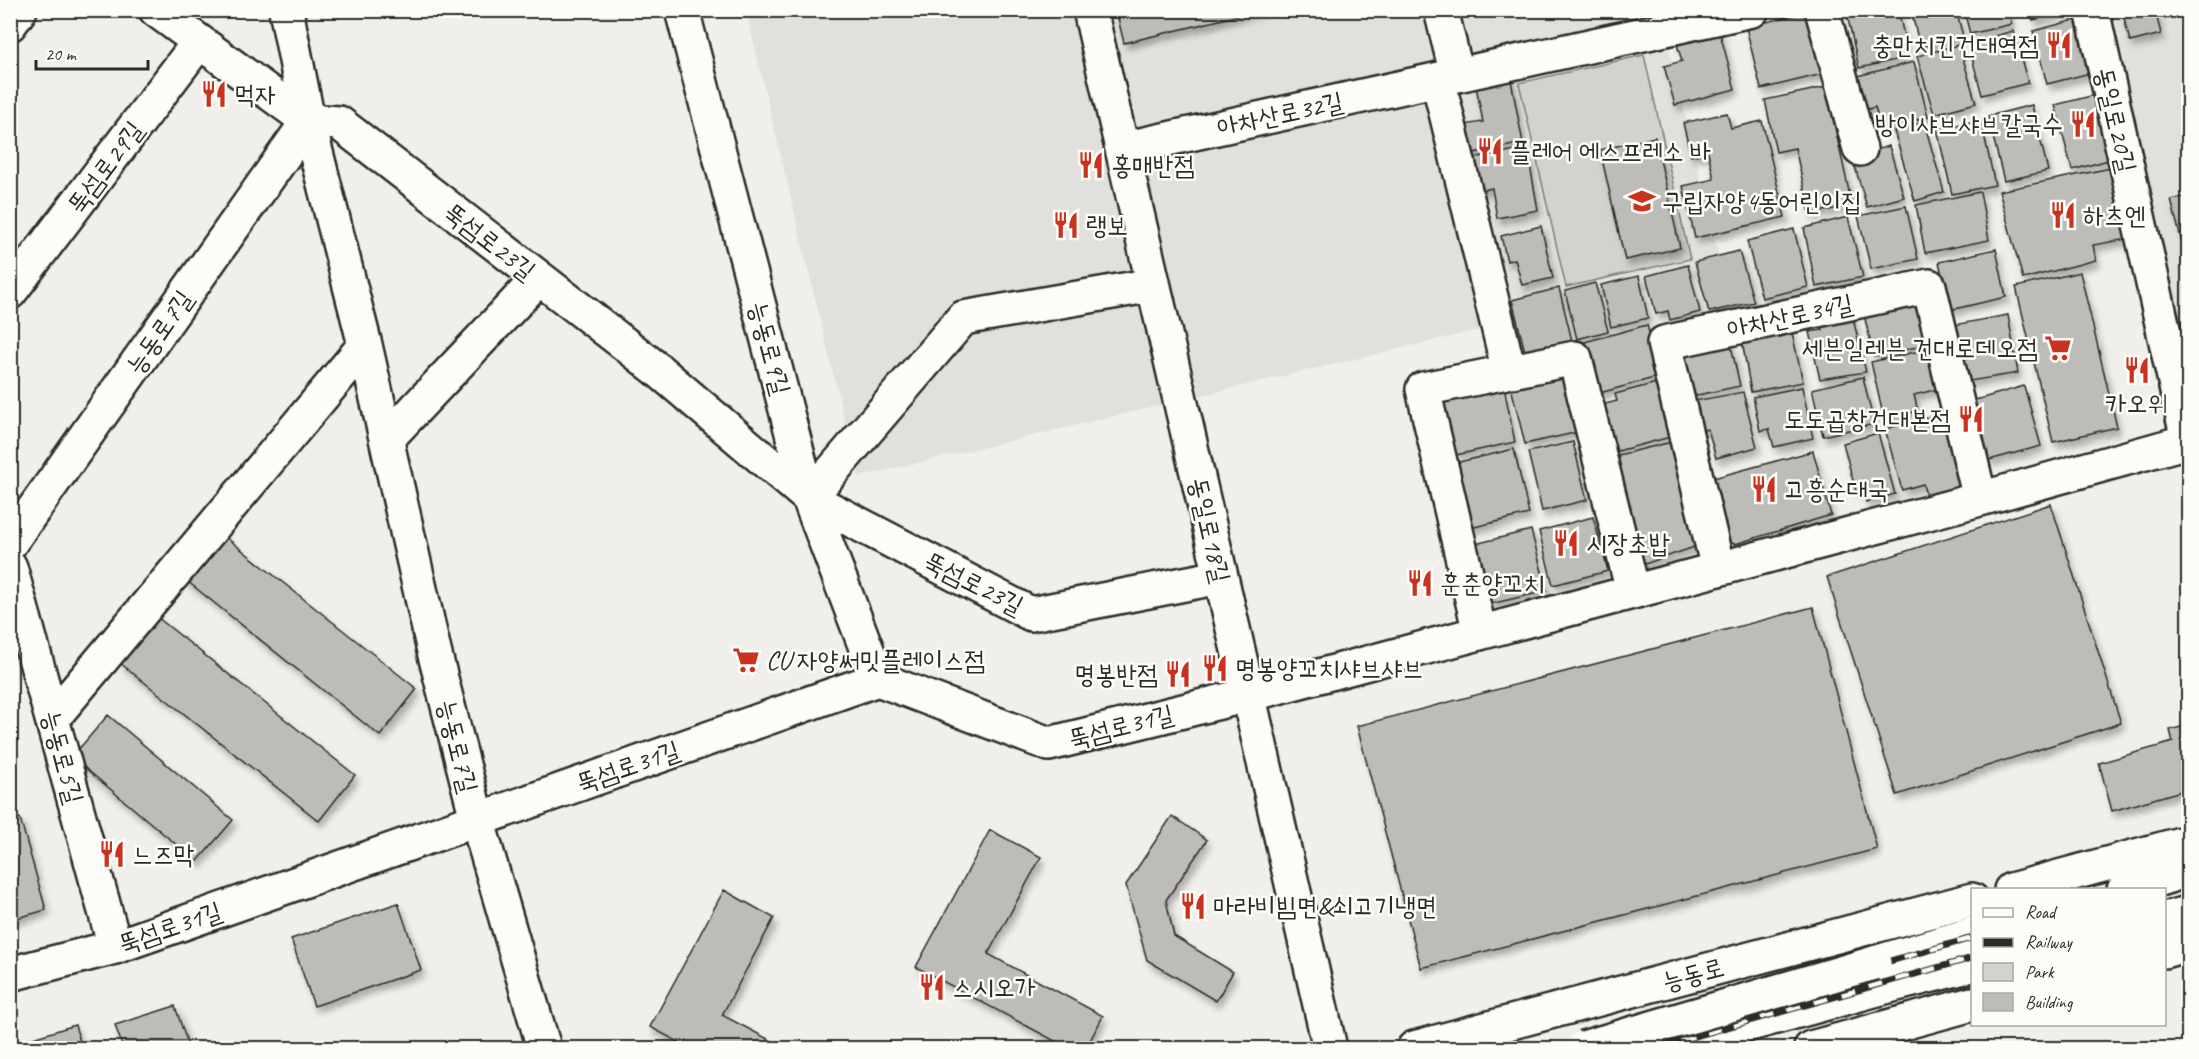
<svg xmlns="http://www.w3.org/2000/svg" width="2199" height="1059" viewBox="0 0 2199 1059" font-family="Caveat,'Poor Story',sans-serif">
<defs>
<filter id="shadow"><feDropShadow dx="3.5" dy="6" stdDeviation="3" flood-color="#0004"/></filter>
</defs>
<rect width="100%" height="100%" fill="#f0efeb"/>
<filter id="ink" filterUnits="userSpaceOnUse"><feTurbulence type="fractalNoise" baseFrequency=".0167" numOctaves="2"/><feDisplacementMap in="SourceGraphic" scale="12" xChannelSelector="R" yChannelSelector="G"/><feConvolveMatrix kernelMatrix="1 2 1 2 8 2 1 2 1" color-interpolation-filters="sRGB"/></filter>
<g filter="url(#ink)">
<path fill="#e1e0dc" d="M746 11H1660L1723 272 858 477Z
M2104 11H2188V366Z"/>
<path fill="#d3d2cf" stroke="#7f7e7d" stroke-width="1.5" d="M1644 55 1690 259 1566 287 1519 83Z"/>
<path fill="#bdbcb8" stroke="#2b2b2b" stroke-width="1.5" filter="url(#shadow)" d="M1116 10H1261L1124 43Z
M1846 10H1898L1909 57 1859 68Z
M1911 10H1956L1963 36 1920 47Z
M1964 10H2008L2012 24 1970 34Z
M2031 10H2074L2033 20Z
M2122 10H2155L2161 34 2130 42Z
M1807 12 1823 74 1761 89 1746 27Z
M2079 19 2094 72 2047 84 2033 31Z
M1719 29 1735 89 1675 105 1664 66 1682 61 1676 41Z
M2013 31 2028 83 1982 95 1968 43Z
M1959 45 1976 103 1934 114 1917 56Z
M1914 62 1928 117 1881 129 1875 107 1862 111 1853 77Z
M1510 75 1523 143 1463 155 1458 126 1483 122 1475 81Z
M1826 87 1852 205 1810 214 1795 148 1776 152 1765 100Z
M2095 95 2112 159 2072 170 2055 105Z
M2032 105 2048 171 2004 181 1988 116Z
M1727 113 1731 128 1762 121 1785 217 1695 238 1683 186 1714 179 1708 152 1691 156 1683 123Z
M1981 120 1995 185 1952 194 1937 129Z
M1924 122 1944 192 1915 201 1894 131Z
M1655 137 1680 248 1625 260 1600 150Z
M1889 146 1904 197 1867 207 1852 157Z
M1527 148 1538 210 1497 218 1492 188 1479 191 1473 158Z
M2111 168 2127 239 2093 245 2096 260 2023 279 1999 191Z
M1980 192 1989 240 1925 253 1916 205Z
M2188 196V258H2186L2171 200Z
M1906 206 1918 259 1871 269 1858 216Z
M1848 217 1863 277 1816 287 1804 228Z
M1541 226 1553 278 1522 285 1515 259 1507 261 1501 236Z
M1794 229 1808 287 1762 298 1747 241Z
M1996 249 2006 297 1950 310 1939 262Z
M1739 251 1754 302 1709 312 1695 262Z
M1688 265 1700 312 1670 320 1668 311 1656 314 1646 276Z
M2080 272 2117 427 2053 442 2016 287Z
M1639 276 1648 318 1611 327 1601 285Z
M1595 283 1608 331 1577 339 1565 291Z
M1559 288 1572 341 1525 352 1512 300Z
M1917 294 1929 344 1874 357 1862 306Z
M1851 310 1866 372 1820 379 1809 332 1823 330 1817 315Z
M2008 315 2018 373 1964 382 1954 325Z
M1790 324 1803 382 1751 392 1741 335Z
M1647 325 1661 376 1596 394 1581 343Z
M1729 336 1740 386 1688 397 1674 345Z
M1933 348 1942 388 1914 395 1918 411 1884 419 1871 362Z
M1569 374 1583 431 1525 444 1511 387Z
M1863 377 1874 424 1823 436 1812 389Z
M1664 381 1678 435 1610 453 1598 406 1617 401 1615 394Z
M1503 382 1515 442 1456 455 1442 395Z
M2024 386 2041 446 1989 460 1972 401Z
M1802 387 1813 438 1774 447 1769 429 1760 431 1753 397Z
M1743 392 1757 447 1716 458 1708 429 1697 431 1689 402Z
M1952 411 1963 485 1926 495 1923 484 1902 490 1885 429Z
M1878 433 1895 494 1866 502 1863 491 1856 492 1843 443Z
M1676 441 1703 544 1639 566 1614 456Z
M1573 442 1587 500 1542 511 1528 452Z
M1514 449 1529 514 1470 528 1455 463Z
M1813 451 1831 515 1735 544 1725 541 1706 480Z
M2051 504 2121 723 1897 795 1827 577Z
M1593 517 1608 571 1553 585 1539 531Z
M1531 530 1547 591 1490 604 1475 544Z
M218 531 417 689 380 736 182 577Z
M1813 607 1877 849 1421 968 1357 726Z
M157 617 355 775 319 821 120 663Z
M108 715 233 820 197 862 72 757Z
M2188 725V789L2112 811 2099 763 2173 742 2170 730Z
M1172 816 1207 840 1166 900 1174 936 1233 972 1216 1001 1147 960 1126 885Z
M20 818 46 910 10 920V820Z
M990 830 1041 857 988 954 1103 1016 1086 1048H1068L916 967Z
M724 890 774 918 722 1015 785 1048H690L650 1027Z
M398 903 421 970 314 1006 291 939Z
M175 1006 189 1048H123L115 1025Z
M75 1025 82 1048H10V1045Z"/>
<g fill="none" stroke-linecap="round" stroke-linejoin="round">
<defs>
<path id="minor" d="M156 10 308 121 339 123 657 369 809 498 1031 614 1220 577
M286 10 308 121 365 345 434 651 477 819 544 1048
M682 10 809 498 878 679
M1090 10 1330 1048
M1441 10 1457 75
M1822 10 1860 149
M2092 10 2188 440
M10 24 20 10
M1438 80 1509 371
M1122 149 1752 10
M10 292 199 42
M387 439 538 279
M809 498 963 318 1153 285
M10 543 308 121
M10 567 115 947
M1718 569 1664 343 1929 286 1980 499
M1480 633 1423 389 1575 358 1633 592
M52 719 365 345
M10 974 115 947 878 679 1049 744 1248 695 1980 499 2188 441"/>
<path id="major" d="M2011 890 2188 842
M2164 951 2188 944
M1414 1048 1972 900
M1811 1048 1972 1004"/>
<path id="highway" d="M2124 890 2188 870
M2164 919 2188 913
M1874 963 1972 934
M1663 1048 1881 988 1972 965"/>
</defs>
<use href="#minor" stroke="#2b2b2b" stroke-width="38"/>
<use href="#major" stroke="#2b2b2b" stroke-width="38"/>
<use href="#highway" stroke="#2b2b2b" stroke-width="38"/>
<use href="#minor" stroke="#fdfcf7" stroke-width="33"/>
<use href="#major" stroke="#fdfcf7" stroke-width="33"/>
<use href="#highway" stroke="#fdfcf7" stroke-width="33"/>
<defs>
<path id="rail" d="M1580 1048 1972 938
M1653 1048 1972 958"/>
</defs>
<use href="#rail" stroke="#2b2b2b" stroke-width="7"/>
<use href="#rail" stroke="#fdfcf7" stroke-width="4.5" stroke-dasharray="14" stroke-linecap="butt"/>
<defs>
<path id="highway-bridge" d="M1583 1048 1874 963"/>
</defs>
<use href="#highway-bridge" stroke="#2b2b2b" stroke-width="38" stroke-linecap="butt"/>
<use href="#highway-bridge" stroke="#fdfcf7" stroke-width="33"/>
</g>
</g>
<defs>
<symbol id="restaurant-bare" viewBox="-9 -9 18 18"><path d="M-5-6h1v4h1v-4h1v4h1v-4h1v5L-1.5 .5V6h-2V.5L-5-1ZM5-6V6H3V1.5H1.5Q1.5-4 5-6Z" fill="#c8321e" stroke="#fdfcf7" stroke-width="2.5" paint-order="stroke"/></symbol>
<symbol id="school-bare" viewBox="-9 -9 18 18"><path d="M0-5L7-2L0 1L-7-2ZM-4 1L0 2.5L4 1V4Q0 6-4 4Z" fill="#c8321e" stroke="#fdfcf7" stroke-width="2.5" paint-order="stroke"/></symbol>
<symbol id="supermarket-bare" viewBox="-9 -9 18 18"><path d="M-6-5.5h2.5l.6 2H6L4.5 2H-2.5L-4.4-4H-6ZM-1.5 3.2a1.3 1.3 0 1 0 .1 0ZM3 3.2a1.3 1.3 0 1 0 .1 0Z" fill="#c8321e" stroke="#fdfcf7" stroke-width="2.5" paint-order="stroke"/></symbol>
</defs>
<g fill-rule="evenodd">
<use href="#restaurant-bare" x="2040" y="26" width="38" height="38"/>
<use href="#restaurant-bare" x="195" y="75" width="38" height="38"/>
<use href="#restaurant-bare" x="2064" y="105" width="38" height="38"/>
<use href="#restaurant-bare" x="1471" y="132" width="38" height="38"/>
<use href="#restaurant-bare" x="1072" y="146" width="38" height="38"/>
<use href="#school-bare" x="1623" y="182" width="38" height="38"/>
<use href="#restaurant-bare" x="2044" y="196" width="38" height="38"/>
<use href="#restaurant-bare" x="1047" y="206" width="38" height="38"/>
<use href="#supermarket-bare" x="2039" y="329" width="38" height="38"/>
<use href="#restaurant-bare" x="2118" y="351" width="38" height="38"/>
<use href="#restaurant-bare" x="1952" y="400" width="38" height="38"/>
<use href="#restaurant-bare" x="1745" y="470" width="38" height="38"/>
<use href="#restaurant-bare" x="1547" y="524" width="38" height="38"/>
<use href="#restaurant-bare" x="1401" y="564" width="38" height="38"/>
<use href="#supermarket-bare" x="727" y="641" width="38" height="38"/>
<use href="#restaurant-bare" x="1196" y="649" width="38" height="38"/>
<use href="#restaurant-bare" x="1159" y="655" width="38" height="38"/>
<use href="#restaurant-bare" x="93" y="835" width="38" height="38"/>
<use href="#restaurant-bare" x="1174" y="887" width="38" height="38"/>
<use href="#restaurant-bare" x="913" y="968" width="38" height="38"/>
</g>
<g text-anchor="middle" stroke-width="5" stroke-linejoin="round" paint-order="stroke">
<g font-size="26" fill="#2b2b2b" stroke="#fdfcf7" text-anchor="start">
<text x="2039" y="54" text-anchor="end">충만치킨건대역점</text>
<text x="234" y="103">먹자</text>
<text x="2063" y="133" text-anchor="end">방이샤브샤브칼국수</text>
<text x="1510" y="160">플레어 에스프레소 바</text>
<text x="1111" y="174">홍매반점</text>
<text x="1662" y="210">구립자양4동어린이집</text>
<text x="2083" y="224">하츠엔</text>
<text x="1086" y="234">랭보</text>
<text x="2038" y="357" text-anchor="end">세븐일레븐 건대로데오점</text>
<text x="2137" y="412" text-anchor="middle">카오위</text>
<text x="1951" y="428" text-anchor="end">도도곱창건대본점</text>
<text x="1784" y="498">고흥순대국</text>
<text x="1586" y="552">시장초밥</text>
<text x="1440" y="592">훈춘양꼬치</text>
<text x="766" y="669">CU 자양써밋플레이스점</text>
<text x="1235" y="677">명봉양꼬치샤브샤브</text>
<text x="1158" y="683" text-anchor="end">명봉반점</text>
<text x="132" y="863">느즈막</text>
<text x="1213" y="915">마라비빔면&amp;쇠고기냉면</text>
<text x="952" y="996">스시오가</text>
</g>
<g font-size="26" fill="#2b2b2b" stroke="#fdfcf7">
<text transform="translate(1280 114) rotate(-12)" y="9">아차산로32길</text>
<text transform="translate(2116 120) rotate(77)" y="9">동일로20길</text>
<text transform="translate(105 167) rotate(-53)" y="9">뚝섬로29길</text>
<text transform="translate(490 241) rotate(38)" y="9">뚝섬로23길</text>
<text transform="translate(1790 316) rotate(-12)" y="9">아차산로34길</text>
<text transform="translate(159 332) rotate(-55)" y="9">능동로7길</text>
<text transform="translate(770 348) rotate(75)" y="9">능동로9길</text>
<text transform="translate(1210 530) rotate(77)" y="9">동일로18길</text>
<text transform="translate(974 583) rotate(27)" y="9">뚝섬로23길</text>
<text transform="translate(1121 726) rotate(-14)" y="9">뚝섬로31길</text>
<text transform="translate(458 746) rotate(76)" y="9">능동로7길</text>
<text transform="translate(63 757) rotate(75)" y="9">능동로5길</text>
<text transform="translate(628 766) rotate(-19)" y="9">뚝섬로31길</text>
<text transform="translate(170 927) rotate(-19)" y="9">뚝섬로31길</text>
<text transform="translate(1693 974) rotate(-15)" y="9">능동로</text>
</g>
</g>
<rect width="2199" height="1059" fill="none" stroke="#fdfcf7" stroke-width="36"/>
<rect x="18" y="18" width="2163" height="1023" fill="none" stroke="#2b2b2b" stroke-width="2" filter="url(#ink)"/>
<rect x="1971" y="888" width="195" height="138" fill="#fdfcf7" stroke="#a9a8a5" stroke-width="1.5"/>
<rect x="1983" y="908" width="30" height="9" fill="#fdfcf7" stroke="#a9a8a5" stroke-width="1.5"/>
<text x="2025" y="918" font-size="18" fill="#2b2b2b">Road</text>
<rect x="1983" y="938" width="30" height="9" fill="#2b2b2b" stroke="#a9a8a5" stroke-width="1.5"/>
<text x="2025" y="948" font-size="18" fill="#2b2b2b">Railway</text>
<rect x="1983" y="963" width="30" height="18" fill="#d3d2cf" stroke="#a9a8a5" stroke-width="1.5"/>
<text x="2025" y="978" font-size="18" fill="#2b2b2b">Park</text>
<rect x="1983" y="993" width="30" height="18" fill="#bdbcb8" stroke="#a9a8a5" stroke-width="1.5"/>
<text x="2025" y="1008" font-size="18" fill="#2b2b2b">Building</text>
<path d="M36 60v9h112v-9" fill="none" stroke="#2b2b2b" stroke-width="3"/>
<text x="45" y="60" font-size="18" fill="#2b2b2b" stroke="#fdfcf7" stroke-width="4.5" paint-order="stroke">20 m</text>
</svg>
